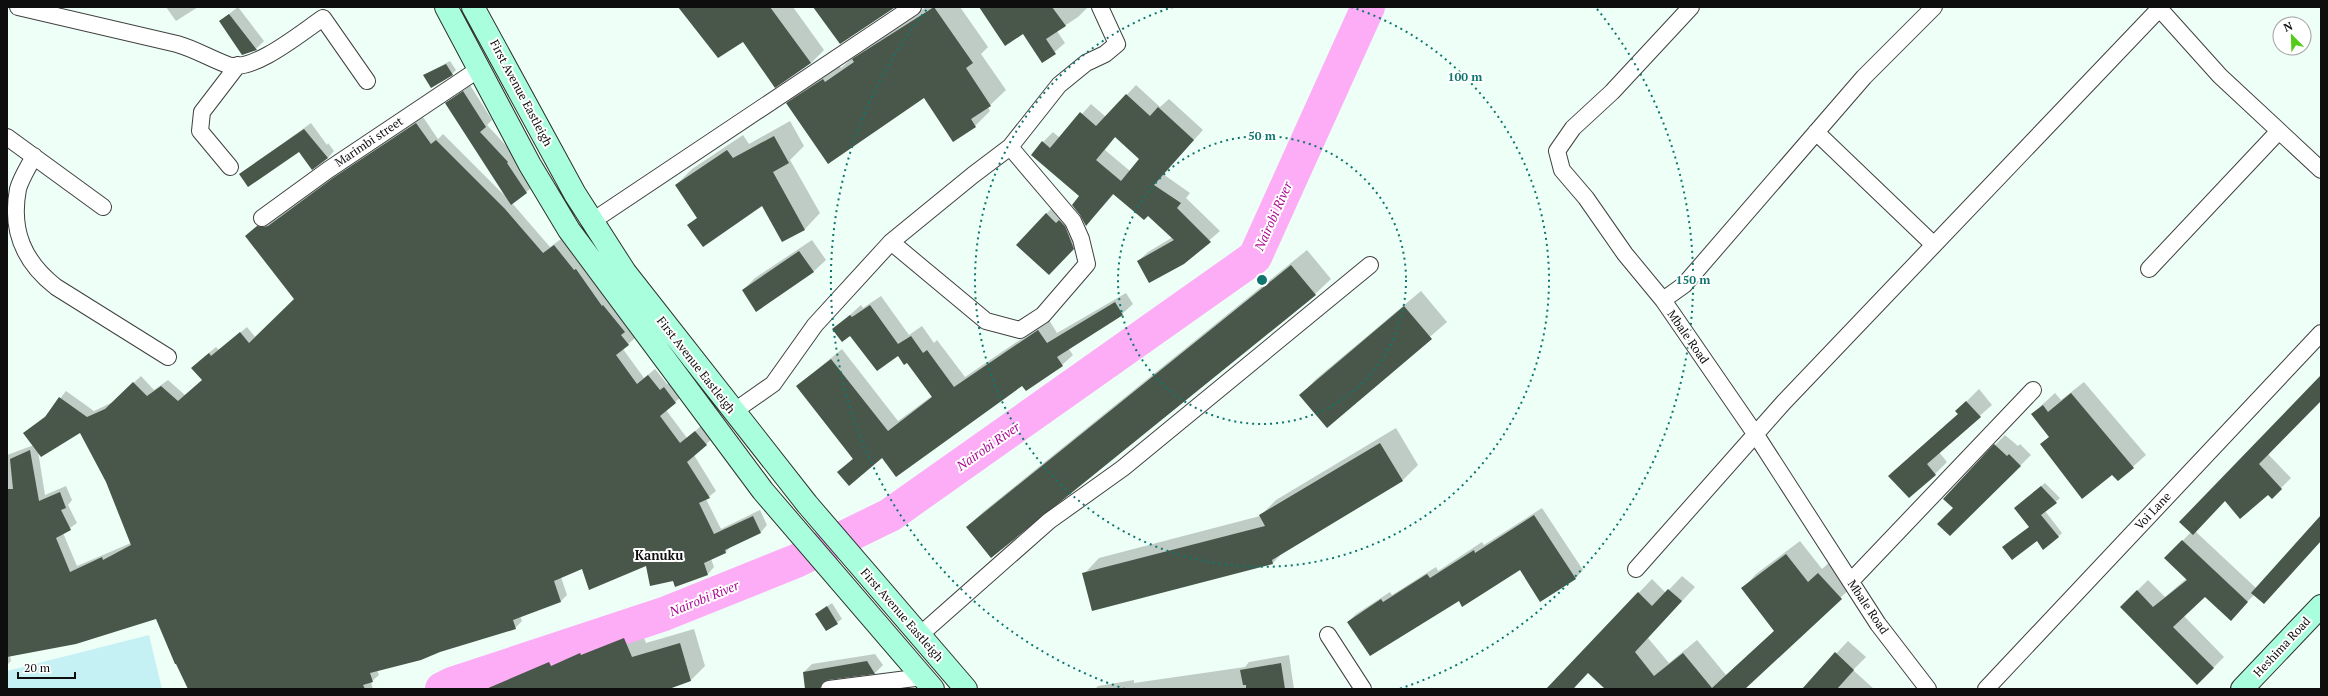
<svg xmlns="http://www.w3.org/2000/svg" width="2328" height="696" viewBox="0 0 2328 696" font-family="'PT Serif',serif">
<rect width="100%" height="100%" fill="#eefff7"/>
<path fill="#c6f1f4" d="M149 635 162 689H7V671Z"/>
<path fill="#0003" fill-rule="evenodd" d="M166 7H198L176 21Z
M238 7 264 41 256 49 220 21Z
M680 7H793L824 50 811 63 775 86 744 41Z
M926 7H960L988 47 981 54 1006 90 988 107 990 111 975 126 924 96 787 103 802 88 838 64 841 68 868 44Z
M985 7H1088L1078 17 1057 31 1065 43 1043 62 1024 32Z
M450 61 456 70 452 74 424 75Z
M470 85 492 120 487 125 514 154 534 186 512 203 550 247 561 239 631 325 628 328 635 338 623 349 644 378 655 369 667 384 671 381 682 396 666 410 687 438 702 425 713 438 694 455 716 491 706 499 721 529 760 510 767 525 761 532 732 545 726 552 711 559 714 567 708 574 676 586 673 579 646 565 582 567 561 577 567 595 561 601 520 616 522 621 515 628 377 670 379 675 371 682 373 689H188L156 617 10 656 11 661 7 665V455L34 445 24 433 48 414 66 391 94 411 113 402 141 376 154 390 168 380 185 395 203 380 192 368 199 361 216 347 219 350 247 327 256 338 296 299 253 230 264 220 270 221 275 219 341 171 423 117 438 139 443 134 505 196 446 104ZM81 431 107 481 131 543 77 566 63 533 77 523 68 505 72 500 66 486 45 495 38 451Z
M1136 85 1160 107 1169 99 1203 130 1163 174 1190 193 1186 198 1220 231 1183 263 1138 261 1148 252 1173 237 1148 215 1114 194 1086 225 1081 196 1043 142 1053 132 1060 138 1091 104 1106 117ZM1116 136 1140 158 1130 171 1105 150Z
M790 121 804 146 790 160 820 213 805 229 783 241 762 205 689 226 698 217 676 185 692 169 743 135 749 144Z
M311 123 327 145 328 143 334 151 328 158 299 150 240 174Z
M1058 202 1085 236 1061 261 1046 214Z
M812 240 826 260 813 272 743 290 755 278Z
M1307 250 1331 279 1315 294 967 527 983 512Z
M1421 291 1447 322 1327 426 1301 395 1316 379Z
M1126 293 1133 304 1122 314 1068 348 1073 355 1062 365 882 457 839 472 853 458 797 386 842 349 898 421 932 396 907 361 898 355 834 329 861 305 863 308 881 296 909 335 922 326 934 343 937 340 965 377 1049 320 1057 333Z
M2321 376V399L2267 453 2291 478 2272 497 2269 494 2225 500 2195 531 2256 588 2321 518V541L2254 595 2241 608 2205 595 2184 616 2224 657 2197 684 2121 607 2148 580 2165 597 2187 578 2166 558 2191 532Z
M2084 382 2146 455 2118 480 2112 473 2041 445 2050 436 2032 414 2055 393 2061 400Z
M1979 389 1992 405 1939 452 1947 462 1935 474 1890 476 1959 413 1957 411Z
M1396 428 1418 465 1402 481 1284 551 1273 563 1093 610 1084 574 1099 558 1260 516 1276 500Z
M2005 435 2018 446 2020 444 2031 455 1950 535 1955 508 1995 445Z
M2045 483 2060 498 2045 511 2062 533 2058 537 2037 540 2019 504Z
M1542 508 1583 570 1575 579 1520 568 1459 600 1348 622 1356 614 1390 592 1392 595 1436 567 1438 571 1482 542 1484 545Z
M1800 541 1822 569 1832 560 1855 584 1744 689H1607L1588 672 1575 687 1576 689H1547L1652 579 1666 593 1682 576 1695 587 1648 638 1669 663 1697 640 1726 675 1775 630 1743 588 1756 574Z
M832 603 842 619 826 630 816 614Z
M639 625 646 643 694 629 705 666 691 680 666 689H460L563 649 565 653 594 639 595 641Z
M1848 641 1866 657 1853 670 1874 689H1803Z
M875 654 883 665 875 673 828 679 819 687 806 689 804 672 812 664Z
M1289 655 1294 689H1095L1098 686 1134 680V683L1245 667 1249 662Z"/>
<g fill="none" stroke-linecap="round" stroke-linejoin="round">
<path stroke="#fcadf5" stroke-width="34" d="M442 689 452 684 664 614 796 561 890 515 1255 257 1368 7"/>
</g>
<path fill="#49574a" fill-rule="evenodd" d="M678 7H770L811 63 775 88 743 42 718 58Z
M813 7H894V8L840 44Z
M934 7 973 63 966 68 991 106 971 119 976 127 953 142 924 98 828 164 786 103 823 79 825 82 854 62 852 59Z
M979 7H1052L1066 26 1046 39 1056 54 1042 63 1023 34 1005 46Z
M229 14 257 50 242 55 219 21Z
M446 64 453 75 431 88 423 75Z
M463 91 486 127 480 132 508 162 507 163 527 193 511 205 445 103Z
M1126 94 1150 116 1158 107 1194 140 1154 185 1181 203 1177 208 1211 242 1184 264 1149 283 1137 261 1174 240 1148 216 1144 220 1113 194 1086 226 1080 215 1072 205 1079 196 1031 155 1042 141 1050 148 1080 112 1096 126ZM1115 137 1139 159 1121 181 1096 160Z
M416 123 431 144 436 140 505 209 543 253 554 245 574 270 576 269 602 306 603 305 625 332 621 335 629 345 616 355 637 384 648 375 660 390 664 387 676 403 660 416 680 443 695 431 707 445 687 462 710 498 699 503 714 534 753 516 761 533 725 550 726 553 704 563 708 575 675 587 673 581 650 586 646 566 589 590 582 569 554 581 561 602 513 620 516 629 440 652 421 660 370 673 373 682 363 685 365 689H188L176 664H175L156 619 76 644 7 657V489H13L10 459 30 450 39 501 60 492 66 508 61 510 71 530 56 538 70 572 102 557 103 560 131 545 106 482 80 433 41 457 23 433 45 417 59 397 87 417 105 409 133 382 147 396 161 386 178 401 202 380 191 368 209 353 211 356 240 332 249 343 294 299 245 236 257 226 263 227 268 226 333 178Z
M304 129 328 158 312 170 299 152 248 187 239 174Z
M774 136 789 163 773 172 805 230 782 242 762 206 703 247 687 225 697 218 675 185 727 150 733 158Z
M1046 213 1056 223 1059 220 1065 226 1074 249 1049 275 1016 245Z
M799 251 814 272 756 312 742 290Z
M1291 265 1316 295 991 558 966 527Z
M1115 302 1123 315 1057 357 1063 366 1026 391 1022 386 896 477 882 458 849 486 837 472 853 459 796 386 831 359 888 431 932 397 907 363 904 365 898 356 877 371 850 336 842 342 832 329 850 315 852 317 870 305 898 344 911 336 923 353 927 350 954 387 1038 330 1047 343Z
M1404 306 1432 339 1327 428 1299 395Z
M2321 375V401L2259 464 2282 489 2272 499 2268 495 2240 519 2225 501 2193 535 2179 522Z
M2071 393 2134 468 2118 481 2112 475 2082 499 2040 444 2049 437 2031 414 2043 405 2048 412Z
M1966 401 1981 417 1927 464 1936 475 1909 498 1888 476 1958 414 1955 411Z
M1380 443 1403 481 1272 560 1273 564 1092 611 1082 573 1265 526 1259 515Z
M1994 444 2007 456 2009 454 2021 466 1950 536 1937 524 1953 508 1943 499Z
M2041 486 2057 503 2041 515 2059 537 2043 550 2037 541 2012 560 2002 547 2029 527 2014 508Z
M1534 515 1576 579 1540 602 1520 570 1462 607 1459 601 1370 656 1347 622 1381 599 1383 602 1427 574 1430 578 1474 550 1475 553Z
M2321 515V541L2264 604 2251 593Z
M2182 540 2248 602 2231 621 2205 597 2173 627 2214 668 2197 685 2120 607 2137 590 2153 607 2187 580 2164 558Z
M1786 554 1808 582 1818 573 1842 599 1745 689H1605L1588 673 1573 689H1546L1638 592 1652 606 1668 589 1682 601 1635 652 1654 676 1683 653 1712 688 1774 631 1741 588Z
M827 606 838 624 826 631 815 614Z
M624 638 632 657 680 643 691 681 669 689H486L549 662 551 666 580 653 581 655Z
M1835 652 1854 670 1837 689H1802Z
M867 661 875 674 828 680 823 682 820 688 805 689 803 672Z
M1281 663 1285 689H1246V685H1243L1240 670Z"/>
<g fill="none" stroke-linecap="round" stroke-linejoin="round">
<defs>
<path id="street" d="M18 7 177 44C195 49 211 59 228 65 253 73 302 32 323 18L367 81
M1691 7 1612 92 1573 128 1557 151 1562 170 1586 198 1625 254 1663 300 1756 435 1878 624 1928 689
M2158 7 2220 76 2321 170
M1816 132 1934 245
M7 137 103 207
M34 156C29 166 21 178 18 189 10 231 24 262 56 287L168 357
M230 167 200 131 202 112 238 65
M262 218 328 170 479 69
M591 222 913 7
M891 242 986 321 1020 330 1043 315 1087 264 1081 239 1073 221 1010 147
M2149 269 2278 132
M1663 300 1684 285 1864 77 1934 7
M733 412 773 384 815 325 891 242 973 175 1010 147 1059 85 1086 63 1105 54 1117 44 1100 7
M1636 569 1784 402 2161 7
M1851 581 2033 390
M921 634 1049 521 1123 468 1370 265
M1328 635 1363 689
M829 689 923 677
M1986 689 2321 333"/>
<path id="secondary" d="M446 7 530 165 569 230 763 491 933 689
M473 7 575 194 625 272 807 504 966 689
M2242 689 2321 606"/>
</defs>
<use href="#street" stroke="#414141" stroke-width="18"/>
<use href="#secondary" stroke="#303030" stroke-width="24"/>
<use href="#street" stroke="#fff" stroke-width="16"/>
<use href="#secondary" stroke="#a9ffdd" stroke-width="22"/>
</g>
<g fill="none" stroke="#0f766e" stroke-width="2" stroke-dasharray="2 4">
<circle cx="1262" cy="280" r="144"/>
<path d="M1351 7A287 287 0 1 1 1173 7"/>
<path d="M1125 689A431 431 0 0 1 927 9M1597 9A431 431 0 0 1 1399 689"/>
</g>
<g text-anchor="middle" stroke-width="4" stroke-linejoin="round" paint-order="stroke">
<g font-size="12" fill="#0e0e0e" stroke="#fff">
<text transform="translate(521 93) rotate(62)" y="4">First Avenue Eastleigh</text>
<text transform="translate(369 142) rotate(-34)" y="4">Marimbi street</text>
<text transform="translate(1688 337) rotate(55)" y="4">Mbale Road</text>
<text transform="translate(696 365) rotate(52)" y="4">First Avenue Eastleigh</text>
<text transform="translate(2153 511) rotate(-47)" y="4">Voi Lane</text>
<text transform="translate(1868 607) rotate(56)" y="4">Mbale Road</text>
<text transform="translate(902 615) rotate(49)" y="4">First Avenue Eastleigh</text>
<text transform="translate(2282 647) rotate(-47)" y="4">Heshima Road</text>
</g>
<g font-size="13" font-style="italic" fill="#ac0b94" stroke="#fff">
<text transform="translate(1273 216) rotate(-66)" y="5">Nairobi River</text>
<text transform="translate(988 446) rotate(-35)" y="5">Nairobi River</text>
<text transform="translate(704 598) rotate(-22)" y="5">Nairobi River</text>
</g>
<g font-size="13" font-weight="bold" fill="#0e0e0e" stroke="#fff">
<text x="659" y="560">Kanuku</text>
</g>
</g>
<circle cx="1262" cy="280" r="6" fill="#0f766e" stroke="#fff" stroke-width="2"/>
<g font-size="12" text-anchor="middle" font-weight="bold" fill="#0f766e" stroke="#fff" stroke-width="4" stroke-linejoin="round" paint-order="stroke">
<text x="1465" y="81">100 m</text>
<text x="1262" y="140">50 m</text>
<text x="1693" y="284">150 m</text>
</g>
<rect width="2328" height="696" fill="none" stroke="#0e0e0e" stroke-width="16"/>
<g transform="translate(2292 36) rotate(337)"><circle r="19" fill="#ffffff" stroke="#9f9f9f"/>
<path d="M0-3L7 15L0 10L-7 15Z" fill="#54cb18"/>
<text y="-6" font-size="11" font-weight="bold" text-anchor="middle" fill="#0e0e0e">N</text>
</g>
<path d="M18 672v6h57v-6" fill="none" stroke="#0e0e0e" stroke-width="2"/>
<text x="24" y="672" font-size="12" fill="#0e0e0e" stroke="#ffffff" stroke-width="3" paint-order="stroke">20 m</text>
</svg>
